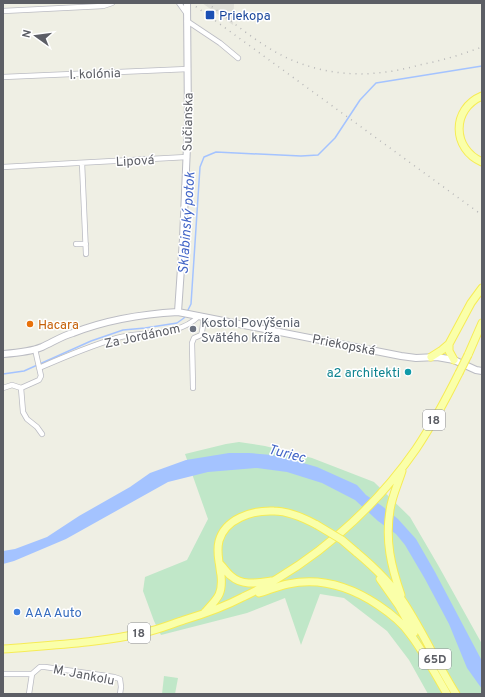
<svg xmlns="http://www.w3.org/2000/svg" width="485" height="697" viewBox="0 0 485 697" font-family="Overpass,sans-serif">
<rect width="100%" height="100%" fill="#efefe4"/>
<path fill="#e0e0d8" d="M202 3H234L233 25Z"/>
<path fill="#c0e7c8" d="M239 442 265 446 312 458 374 482 410 517 438 565 482 644V694H428L409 660 387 631 344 598 320 594 301 645 285 598 247 613 161 635 154 621 143 591 145 577 187 560 208 519 185 454 226 444Z
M164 676 178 678 175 694H162Z"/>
<path fill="#a4c3ff" d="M229 453H249L272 455 296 461 317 467 357 485 366 495 382 506 398 519 416 539 435 572 482 661V689L467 668 449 624 425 579 405 545 396 534 378 521 355 500 322 483 287 472 257 468 208 472 168 482 66 539 14 561 3 564V551L15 549 47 537 79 516 130 487 150 473 186 460Z"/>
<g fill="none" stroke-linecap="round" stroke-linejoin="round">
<path stroke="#a4c3ff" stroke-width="1.5" d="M187 312 191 304 200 167 204 157 216 152 301 156 318 155 335 138 360 100 376 83 482 66
M3 374 24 371 91 341 123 330 145 328 177 323 184 318 185 316"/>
<defs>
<path id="minor" d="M179 3 187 14
M3 11 103 6 112 3
M187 21 220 43 238 58
M3 77 188 69
M82 163 86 254
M3 167 187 157
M76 244H86
M39 368C64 357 90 346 117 338 144 330 177 338 199 316
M3 388 12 385 21 388
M21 388 23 412 27 419 37 427 42 434
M21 388 39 380 41 376 35 349
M193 388 192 343 194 338 201 335 202 332 204 317
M3 674H32
M29 694 32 674 40 667H45L114 677 120 679 121 687 120 694"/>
<path id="tertiary" d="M178 312 183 239 188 123 187 3
M3 354C16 353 30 352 42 347 53 342 62 336 73 333 106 320 143 314 178 312L401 356 416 358 437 357 454 360 476 370 482 371"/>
<path id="primary" d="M482 96C451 109 452 149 482 162
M449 344V351L454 360
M468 355 482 323
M431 357 442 350 449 344 471 303 482 288
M356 552C374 567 391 583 404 603 423 632 437 664 456 694
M220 564C224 568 227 573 231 576 242 586 257 583 271 581
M380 579 399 606 414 633
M259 593C269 590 278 586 288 584 321 577 351 587 378 605 390 613 402 622 410 634 424 652 435 674 447 694
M401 595C391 566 385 541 390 510 392 496 398 484 402 471
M205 612C218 598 223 594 221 575 220 571 220 566 219 562 218 555 217 549 219 541 225 519 252 510 274 511 289 511 304 518 317 525
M3 649C51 645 100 643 147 632 160 629 172 624 184 620 204 614 224 607 243 597 311 565 373 511 416 449 432 425 446 399 459 373"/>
</defs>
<use href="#minor" stroke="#bbbcc3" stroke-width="6"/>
<use href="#tertiary" stroke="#bbbcc3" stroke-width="8"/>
<use href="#primary" stroke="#f6ec56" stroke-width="9"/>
<use href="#minor" stroke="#fff" stroke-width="4.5"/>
<use href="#tertiary" stroke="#fff" stroke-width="6"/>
<use href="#primary" stroke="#faffa9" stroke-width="7"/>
<path stroke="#b7b7b8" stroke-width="1.5" stroke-dasharray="1 5" stroke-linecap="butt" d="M191 3 482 215
M207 3C233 22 258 44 287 58 318 72 352 77 385 72 398 71 411 67 424 64 444 60 463 54 482 47"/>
<defs>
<path id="primary-bridge" d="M459 373 468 355
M317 525 342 540 356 552"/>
</defs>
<use href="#primary-bridge" stroke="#f6ec56" stroke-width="9" stroke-linecap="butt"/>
<use href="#primary-bridge" stroke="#faffa9" stroke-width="7"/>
</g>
<rect fill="#1a4fb4" stroke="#fff" stroke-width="1.5" x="205" y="10" width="10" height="10" rx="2"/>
<circle fill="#e8710a" stroke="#fff" stroke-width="1.5" cx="30" cy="324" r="4"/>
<circle fill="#6b7280" stroke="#fff" stroke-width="1.5" cx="193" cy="329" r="4"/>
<circle fill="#0f9aa8" stroke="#fff" stroke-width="1.5" cx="408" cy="372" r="4"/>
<circle fill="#3f7fe0" stroke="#fff" stroke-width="1.5" cx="17" cy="612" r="4"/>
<g text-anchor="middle" stroke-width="3" stroke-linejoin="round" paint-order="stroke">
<g fill="#fff" stroke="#8d8e93" stroke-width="1">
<rect x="423" y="410" width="22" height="20" rx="3"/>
<rect x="128" y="623" width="22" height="20" rx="3"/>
<rect x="419" y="649" width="32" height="20" rx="3"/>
</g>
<g font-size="12" font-weight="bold" fill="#5c5e65">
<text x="434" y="424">18</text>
<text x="139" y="637">18</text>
<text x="435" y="663">65D</text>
</g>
<g font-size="13" fill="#164399" stroke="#fff" text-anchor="start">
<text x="219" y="20">Priekopa</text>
</g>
<g font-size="13" fill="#5c5e65" stroke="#fff">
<text transform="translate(95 73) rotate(-2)" y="5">I. kolónia</text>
<text transform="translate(187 122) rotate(-89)" y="5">Sučianska</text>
<text transform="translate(135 160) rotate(-3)" y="5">Lipová</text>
<text transform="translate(142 335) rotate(-12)" y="5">Za Jordánom</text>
<text transform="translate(344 344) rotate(11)" y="5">Priekopská</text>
<text transform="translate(84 674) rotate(11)" y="5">M. Jankolu</text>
</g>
<g font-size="13" fill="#5b616d" stroke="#fff" text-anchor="start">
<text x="201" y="327">Kostol Povýšenia<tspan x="201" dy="15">Svätého kríža</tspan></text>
</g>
<g font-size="13" fill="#c56008" stroke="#fff" text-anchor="start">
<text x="38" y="329">Hacara</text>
</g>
<g font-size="13" fill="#0d838f" stroke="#fff" text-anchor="end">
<text x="400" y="377">a2 architekti</text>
</g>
<g font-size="13" fill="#366cbe" stroke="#fff" text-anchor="start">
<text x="25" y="617">AAA Auto</text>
</g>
<g font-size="14" font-style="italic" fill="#4265c7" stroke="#fff">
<text transform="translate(186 223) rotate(-86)" y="5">Sklabinský potok</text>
<text transform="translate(287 453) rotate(14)" y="5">Turiec</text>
</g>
</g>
<rect width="485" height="697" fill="none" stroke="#5c5e65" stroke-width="8"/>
<g transform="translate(36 36) rotate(284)" stroke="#ffffff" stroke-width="3" paint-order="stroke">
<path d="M0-3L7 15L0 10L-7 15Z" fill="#5c5e65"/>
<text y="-6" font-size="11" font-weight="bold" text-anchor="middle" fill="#5c5e65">N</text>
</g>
</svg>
